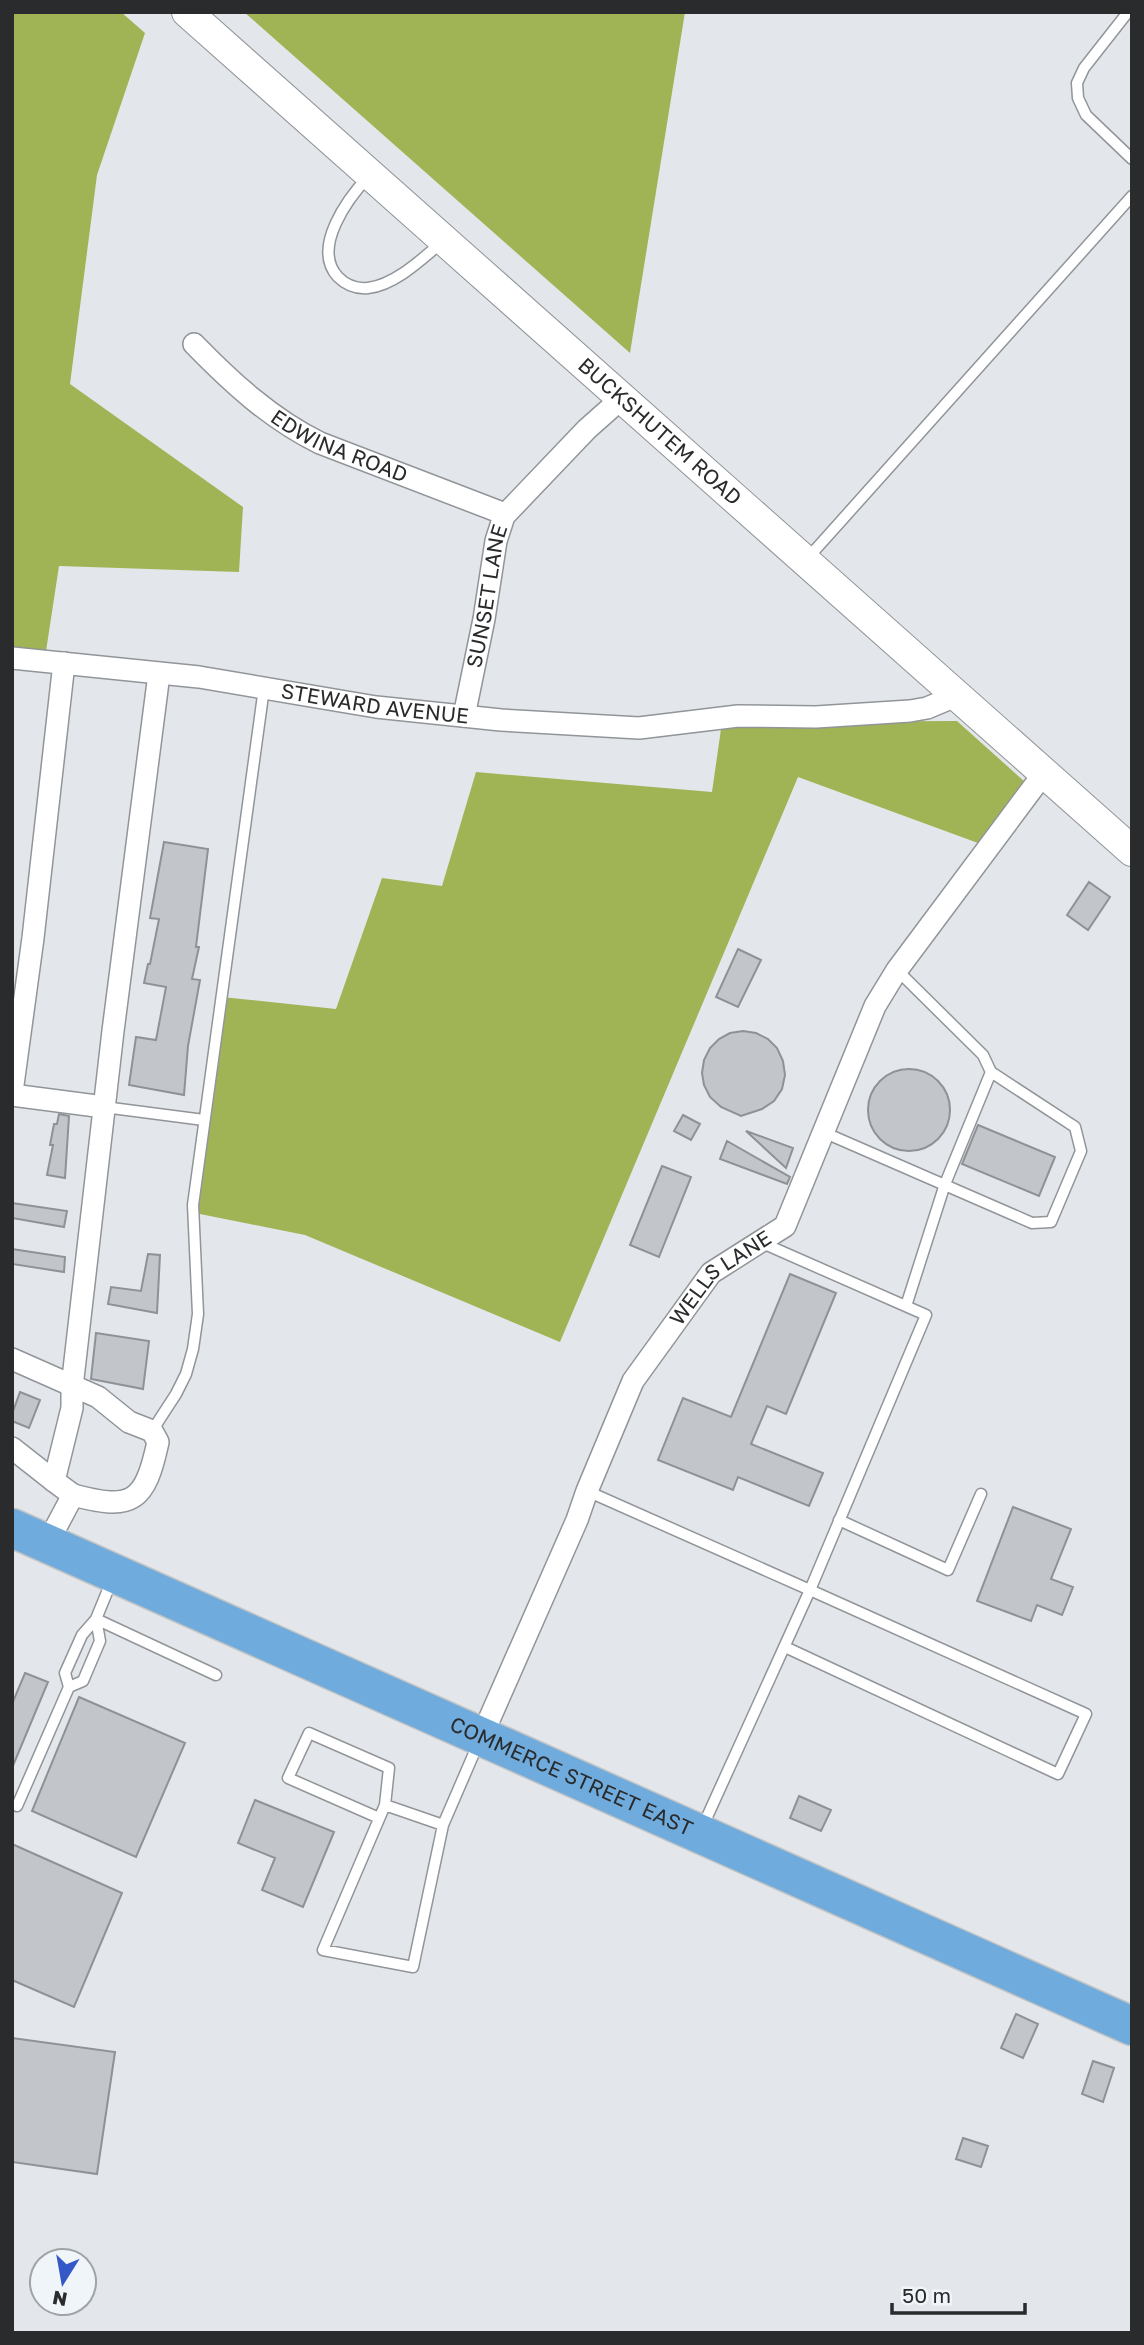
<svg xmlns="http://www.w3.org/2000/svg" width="1144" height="2345" viewBox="0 0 1144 2345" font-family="'Golos Text',sans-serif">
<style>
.forest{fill:#a1b455}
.building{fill:#c2c6ca;stroke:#8e9295;stroke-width:2}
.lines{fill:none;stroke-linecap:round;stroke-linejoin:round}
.lane-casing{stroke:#919599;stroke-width:13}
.street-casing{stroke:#919599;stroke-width:24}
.secondary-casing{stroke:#919599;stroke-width:32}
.highway-casing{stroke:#c3c4c4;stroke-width:41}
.lane{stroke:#fff;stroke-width:10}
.street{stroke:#fff;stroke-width:21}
.secondary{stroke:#fff;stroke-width:30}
.highway{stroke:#70abdd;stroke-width:38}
.labels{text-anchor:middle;stroke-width:5;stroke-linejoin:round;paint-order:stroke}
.street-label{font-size:21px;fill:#292b2c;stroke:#f0f5f9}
</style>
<rect width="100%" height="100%" fill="#e3e7eb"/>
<!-- forest -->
<path class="forest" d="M12,12H121L145,33L97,175L70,384L243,507L239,572L59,566L43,671L12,668Z
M244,12H685L630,353Z
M957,721L1025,782L978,843L798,777L560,1342L305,1235L195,1213L222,997L336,1009L382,878L442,886L476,772L712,792L722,722Z"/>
<!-- building -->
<path class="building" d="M164,842L208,849L196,947H199L192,979L200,980L188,1046L184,1095L129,1085L136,1037L156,1040L166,987L144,983L148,964H150L159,919L150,918Z
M1089,882L1110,897L1088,930L1067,915Z
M738,949L761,960L738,1007L716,997Z
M743,1031L756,1033L768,1039L777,1048L783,1061L785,1075L782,1089L774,1101L762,1109L741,1116L721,1107L710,1097L704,1085L702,1073L704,1060L710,1048L719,1039L730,1033Z
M868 1110a41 41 0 1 1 82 0a41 41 0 1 1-82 0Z
M59,1114L69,1116L65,1178L47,1175L53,1145H50L54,1124H57Z
M683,1115L700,1124L691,1140L674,1131Z
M978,1125L1055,1157L1039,1196L962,1164Z
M746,1131L793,1148L786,1168Z
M727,1141L790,1177L787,1184L720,1159Z
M662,1166L691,1177L659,1257L630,1245Z
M12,1203L67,1211L64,1227L12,1218Z
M12,1249L65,1257L64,1272L12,1264Z
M148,1254L160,1255L157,1313L108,1304L111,1287L141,1291Z
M790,1274L836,1293L786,1414L767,1406L751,1444L823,1473L809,1506L738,1477L733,1490L658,1460L683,1398L731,1417Z
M96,1333L149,1341L143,1389L91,1379Z
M20,1392L40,1400L29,1428L12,1421V1414Z
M1013,1507L1071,1529L1051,1579L1073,1587L1062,1615L1037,1605L1031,1621L977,1601Z
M25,1673L48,1682L12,1768V1704Z
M79,1697L185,1743L136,1857L32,1811Z
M799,1796L831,1810L821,1831L790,1818Z
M255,1800L334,1832L303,1907L262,1890L275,1858L238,1843Z
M12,1844L122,1893L74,2007L12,1980Z
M1016,2014L1038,2024L1023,2058L1001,2048Z
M12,2038L115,2052L97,2174L12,2162Z
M1093,2061L1114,2068L1103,2102L1082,2094Z
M963,2138L988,2146L981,2167L956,2159Z"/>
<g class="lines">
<!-- lane casing -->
<g class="lane-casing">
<path id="lane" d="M1128,12L1084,68L1077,83L1078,98L1086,115L1132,159
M369,176C348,198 311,248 338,277C346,285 357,289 368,288C395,285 422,259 442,242
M807,559L1132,196
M897,970L983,1055L991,1072L945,1184L906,1306
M104,1107L204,1120
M823,1132L1032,1223L1051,1222L1081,1151L1075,1127L991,1072
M760,1242L926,1315L810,1590L1086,1714L1058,1774L785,1647
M152,1431L176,1394L186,1374L193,1349L198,1314L193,1205L264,688
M587,1491L810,1590L702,1828
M839,1520L948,1570L981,1494
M112,1580L96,1619L216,1675
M96,1619L100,1641L83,1681L69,1687L65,1673L82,1635Z
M385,1805L443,1825
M17,1806L69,1687
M379,1818L288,1778L309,1733L389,1768L385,1805L323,1950L413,1967L443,1825L478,1744"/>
</g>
<!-- street casing -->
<g class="street-casing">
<g id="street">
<path id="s1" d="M194,344C232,383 271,419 320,443L505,514"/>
<path id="s2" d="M12,658L199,677L376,707L501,720L639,728L738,716L816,717L910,711L927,708L958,695"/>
<path id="s3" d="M464,716L484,619L496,541L504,516L587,429L622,398"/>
<path d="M12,1092L33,938L64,663"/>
<path d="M12,1095L104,1107"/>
<path d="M12,1359L98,1397L129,1422L152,1431L158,1442C145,1502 133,1511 73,1495L47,1544"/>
<path d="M12,1448L54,1481"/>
<path d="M73,1495L54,1481L72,1408V1387L113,1031L159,674"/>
<path id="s4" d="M481,1738L577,1520L587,1491L633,1381L711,1273L785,1226L875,1006L897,970L1044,773"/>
</g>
</g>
<!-- secondary casing -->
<g class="secondary-casing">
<g id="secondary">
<path id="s5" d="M187,12L1132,851"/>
</g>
</g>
<!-- highway casing -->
<g class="highway-casing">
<g id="highway">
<path id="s6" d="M12,1528L1132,2026"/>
</g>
</g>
<!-- lane -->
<use href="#lane" class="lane"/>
<!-- street -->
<use href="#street" class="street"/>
<!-- secondary -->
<use href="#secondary" class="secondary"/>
<!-- highway -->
<use href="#highway" class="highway"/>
</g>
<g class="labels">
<!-- street labels -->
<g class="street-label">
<text dy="7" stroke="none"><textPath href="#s5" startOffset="632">BUCKSHUTEM ROAD</textPath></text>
<text dy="7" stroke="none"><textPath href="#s1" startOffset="180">EDWINA ROAD</textPath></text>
<text dy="7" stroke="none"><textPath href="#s3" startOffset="122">SUNSET LANE</textPath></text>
<text dy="7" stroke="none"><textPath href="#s2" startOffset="366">STEWARD AVENUE</textPath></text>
<text dy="7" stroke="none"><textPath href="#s4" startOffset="525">WELLS LANE</textPath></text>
<text dy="7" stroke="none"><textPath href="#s6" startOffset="612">COMMERCE STREET EAST</textPath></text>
</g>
</g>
<!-- border -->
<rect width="1144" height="2345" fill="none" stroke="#292b2c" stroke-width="28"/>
<!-- north arrow -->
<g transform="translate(63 2282) rotate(191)"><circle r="33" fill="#f0f5f9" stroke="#a0a4a7" stroke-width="2"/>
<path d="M0-5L12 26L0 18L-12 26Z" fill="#3558c8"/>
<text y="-10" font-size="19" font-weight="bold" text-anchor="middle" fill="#292b2c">N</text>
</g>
<!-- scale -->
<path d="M892 2303v10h133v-10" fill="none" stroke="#292b2c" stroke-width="3.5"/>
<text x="902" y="2303" font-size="21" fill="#292b2c" stroke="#f0f5f9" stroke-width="5" paint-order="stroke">50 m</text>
</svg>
